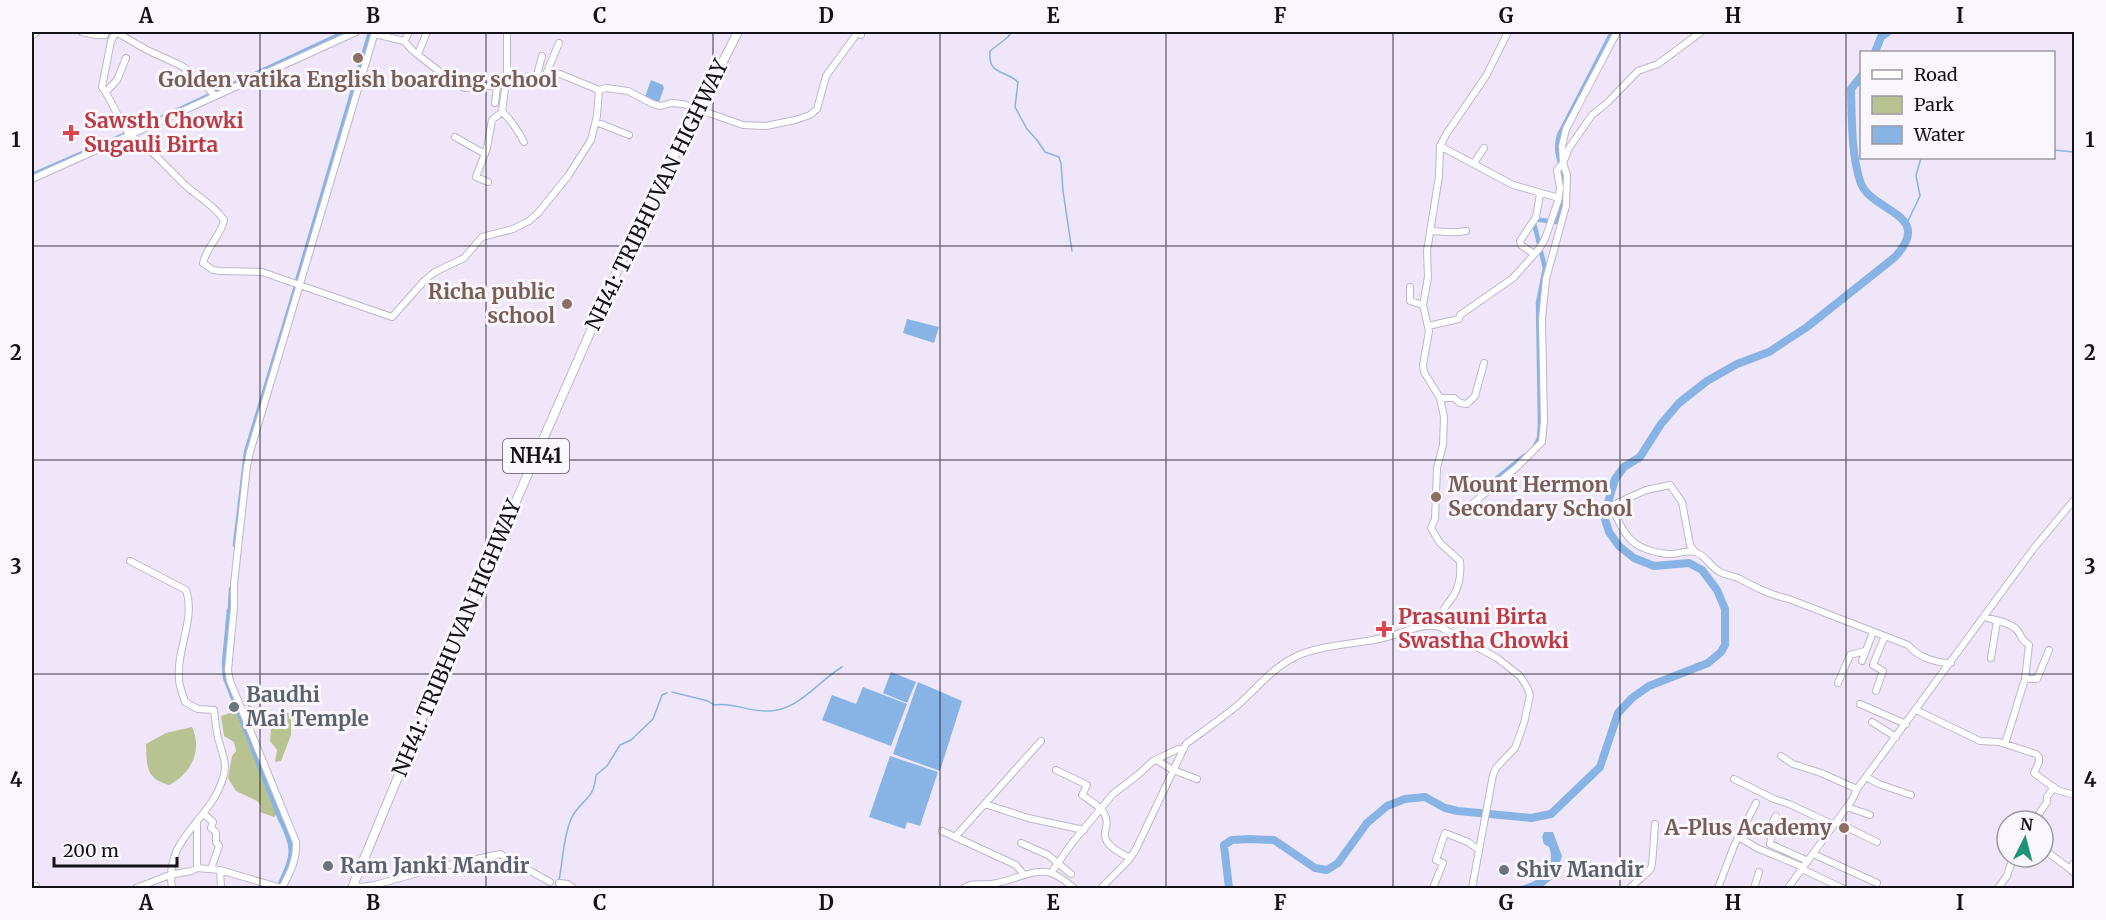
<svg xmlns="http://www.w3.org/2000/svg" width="2106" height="920" viewBox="0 0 2106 920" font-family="Merriweather,serif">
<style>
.green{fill:#b8c391}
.water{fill:#88b4e5}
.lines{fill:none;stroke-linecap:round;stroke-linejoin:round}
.stream{stroke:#88b4e5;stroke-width:1.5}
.canal{stroke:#88b4e5;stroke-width:4.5}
.river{stroke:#88b4e5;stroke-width:8}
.minor-casing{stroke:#beb6c9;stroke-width:8}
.highway-casing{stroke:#beb6c9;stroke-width:10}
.minor{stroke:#fff;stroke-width:6}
.highway{stroke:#fff;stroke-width:8}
.grid{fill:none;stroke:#141118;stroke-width:1.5;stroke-opacity:0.55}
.education-dot{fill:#8d6e63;stroke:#f9f6fe;stroke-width:2}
.health-dot{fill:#e0444e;stroke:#f9f6fe;stroke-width:2}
.worship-dot{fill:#6b7280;stroke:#f9f6fe;stroke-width:2}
.labels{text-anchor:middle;stroke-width:6;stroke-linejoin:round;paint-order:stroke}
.shield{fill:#f9f6fe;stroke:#59565d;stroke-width:1.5}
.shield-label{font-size:20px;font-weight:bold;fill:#141118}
.education-label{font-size:21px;font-weight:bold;fill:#785e54;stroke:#f9f6fe;text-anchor:end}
.health-label{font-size:21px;font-weight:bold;fill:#be3a42;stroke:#f9f6fe;text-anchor:start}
.street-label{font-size:21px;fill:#141118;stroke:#f9f6fe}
.worship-label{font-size:21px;font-weight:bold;fill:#5b616d;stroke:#f9f6fe;text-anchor:start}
.neatline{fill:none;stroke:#141118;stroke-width:2}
.grid-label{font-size:20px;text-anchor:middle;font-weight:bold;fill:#141118}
</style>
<rect width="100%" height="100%" fill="#efe6fa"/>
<!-- green -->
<path class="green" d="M248,705L267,713H291V735L281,761L275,762L277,750L270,741L271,729L247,718Z
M239,710L279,811L274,817L260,812L261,806L257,801L236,791L228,778L232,756L236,751L234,742L224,736L221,716Z
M192,727C203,750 191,774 169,785C145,778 147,766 146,744L166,733Z"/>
<!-- water -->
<path class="water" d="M651,80L663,85L664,88L659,102L645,97Z
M907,319L939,327L934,343L903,333Z
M891,672L916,682L907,703L883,693Z
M918,682L962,701L940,771L893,754Z
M863,687L907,704L891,746L822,720L832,695L856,704Z
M890,756L938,772L920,826L907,822L905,829L869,817Z
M1544,832H1553L1562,856L1555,877L1541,888H1487C1496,884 1501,887 1510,888C1513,888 1516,887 1520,886C1539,882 1557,868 1549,847L1544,844L1542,837Z"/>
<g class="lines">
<!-- stream -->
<path class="stream" d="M1011,32L1008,37L990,51C988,76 1004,69 1018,82L1015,107L1027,129L1037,140L1045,152L1059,157L1061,163L1063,191L1072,251
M2054,150L2074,152
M1906,225L1920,196L1916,175L1921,158
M672,692L708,701L714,705C732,702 747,711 765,711C797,713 818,681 842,667
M559,880C563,860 563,838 571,819C580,799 594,802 596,775L607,766L620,745L631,740L653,719L662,695L667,693"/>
<!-- canal -->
<path class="canal" d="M32,175L135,130L345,32
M297,281L370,32
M1535,446L1539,438L1540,425L1538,303L1545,268L1533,219L1556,222C1559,210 1564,196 1564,183C1564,164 1553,157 1559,135L1612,32
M1480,492L1524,456
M235,545L246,452L296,286
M230,607L231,589
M229,610L224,663L225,678L280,819C296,850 293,855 279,886"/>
<!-- river -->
<path class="river" d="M1875,52L1881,37L1888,32
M1229,888L1224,845L1232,840L1249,839L1274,840L1315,868L1327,870L1338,863L1367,823L1387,806L1405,799L1425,797L1445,808L1458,811L1531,818L1551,814L1600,767L1618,713L1632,698L1649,686L1708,663L1721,652L1725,645V609L1717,590L1702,570L1689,563L1654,566L1634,558L1619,546L1609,532L1604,516L1615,479L1624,467L1640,457L1661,424L1679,403L1707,381L1737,364L1769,352L1807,327L1895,257C1936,213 1869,212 1860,181C1851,152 1852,119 1851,89L1862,75"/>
<!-- minor casing -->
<g class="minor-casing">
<path id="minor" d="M82,32L96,35H105
M116,32L147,50L182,66L186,69L185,76L207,87L214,95
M507,32V73L502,112C509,117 520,134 524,142
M375,34L404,41L413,51L444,75L457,85L465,88L506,84
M861,35V32
M32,36L37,32
M406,38L409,32
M418,54L427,32
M507,73L523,77L560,74L599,90L606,88L628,91L653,104L661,106L671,103L683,104L743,125L766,126L795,120L810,115L817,109L826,76L855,36
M546,74L559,43
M537,75L542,56
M106,92L117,80L126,58
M495,103L497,86
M596,122L629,135
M130,135C152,149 167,168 185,185C198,197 214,205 224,220C222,234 207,246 203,263L213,270L220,271L262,272L392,317L425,280L435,272L464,258L482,237L513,229L529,221L538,213L568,176L591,140L597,116L599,90
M130,135L356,32
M455,137L485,154
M1440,146L1513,185L1559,198
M1474,163L1484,148
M32,179L130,135C118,120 113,102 102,87L111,41L116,32
M488,182L476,177L487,148L492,120L502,112
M1430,231C1445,231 1451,234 1466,231
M1534,254L1521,245L1520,241L1536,217L1540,194
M1410,287V301L1423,305
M1428,326L1459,319L1460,315L1513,278L1539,249L1545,239L1558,201L1560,188L1557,170L1563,163L1569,148L1592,115L1607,103L1638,71L1658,64L1701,32
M1440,398H1454L1460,403L1467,404L1475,396L1484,363
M1461,513L1517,467L1542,442L1544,421L1542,319L1546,279L1566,206L1567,175L1563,163L1562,146L1566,129L1617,32
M1695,552L1690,545L1682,502L1670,485L1646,490L1611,506C1626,536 1629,549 1667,554C1676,555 1685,550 1695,552C1706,555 1710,567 1720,572C1726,575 1732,576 1738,578C1755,587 1770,595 1789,599L1908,645C1918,657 1935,663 1951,663
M130,561L186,590C196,618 176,650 179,679C179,686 183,695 185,702L198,709L214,710C215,719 216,729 218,738C222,753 228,763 223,778C210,822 164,837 172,888
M1984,617C1994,620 2010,622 2017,630C2023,637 2019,638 2029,645L2025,679
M1440,627C1436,614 1449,604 1455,593C1460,583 1461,572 1460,561L1440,543L1431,528L1435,519L1437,468L1443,445L1444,417L1440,398L1424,372L1423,365L1429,331L1423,305L1428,277L1427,251L1439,176L1440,146L1447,133L1486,76L1508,32
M1991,658L1997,621
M1862,661L1873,632
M1838,683L1850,655L1865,651
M1876,691L1883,671L1873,665L1874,662L1885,636
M1860,704L1906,724
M1916,710L1980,741L1999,742L2036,754L2039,757V762L2034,773L2057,790L2074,795
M1872,722L1896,737
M2005,744L2025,679H2037L2049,650
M1781,756L1793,764L1821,773L1857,789
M1156,760L1173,770L1197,779
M1056,770L1087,785L1082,795C1089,800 1100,806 1104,813C1108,820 1107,825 1105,832C1103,845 1120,853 1130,858
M1866,777L1879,784L1911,795
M1734,779L1774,799L1789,804L1834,825
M985,804L1028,818L1084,830
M1847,807L1870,815
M204,814L213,822L211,828L216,832V842L219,846L211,869
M1776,816L1770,827L1772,835L1770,844L1808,861
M2034,821L2047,802V797L2054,787
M1836,822L1877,842
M942,831L1016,865L1024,875
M955,837L1041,741
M1739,837L1757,848L1803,867
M1021,843L1048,855L1071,874
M2043,849L2070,869
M1813,854L1877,883
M2074,863L2070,869L2074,873
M197,868V822
M1802,869L1842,888
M220,870L221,888
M1051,873L1072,843L1113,794L1139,774L1153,761L1178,749L1183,750L1186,744C1203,731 1221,719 1238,705C1257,688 1273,667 1297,656C1320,645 1358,644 1383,638C1403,634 1420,622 1440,627L1497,658L1520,676L1527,687L1530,695L1524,723L1515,748L1496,768L1493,775L1472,888
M559,883L568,884L573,888
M353,885L360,887L375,885L435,868L500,854L550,882
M32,888L36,886V888
M136,888L170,875L191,871L197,868L220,870L281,888
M282,888C290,873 297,860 296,842L230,681L228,670L234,608V584L247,466L250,452L375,32
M964,888C972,882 981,885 991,884C1008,883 1035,867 1051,873C1059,876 1068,883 1074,888
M1101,888L1128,861L1136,849L1183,750
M1433,888L1443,863L1436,860L1445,833L1468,842L1479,850
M1630,888C1636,882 1647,874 1651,868C1653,865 1654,832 1655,824
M1718,888L1734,846L1756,803
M1754,888L1759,872
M1788,888L1852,800L1857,789L2034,548L2074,500
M1998,888L2007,876L2013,857"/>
</g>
<!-- highway casing -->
<g class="highway-casing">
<path id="highway" d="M352,888L451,649L629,244L738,32"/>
</g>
<!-- minor -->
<use href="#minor" class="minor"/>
<!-- highway -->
<use href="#highway" class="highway"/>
</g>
<!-- grid -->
<path class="grid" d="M260,32V888M486,32V888M713,32V888M940,32V888M1166,32V888M1393,32V888M1620,32V888M1846,32V888M32,246H2074M32,460H2074M32,674H2074"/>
<!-- markers -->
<g class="education-dot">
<circle cx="358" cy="58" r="6"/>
<circle cx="567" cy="304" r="6"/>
<circle cx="1436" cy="497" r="6"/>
<circle cx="1844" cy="828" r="6"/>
</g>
<g class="health-dot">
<path d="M68 124h6v6h6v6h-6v6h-6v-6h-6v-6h6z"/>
<path d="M1381 620h6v6h6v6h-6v6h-6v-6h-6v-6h6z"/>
</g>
<g class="worship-dot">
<circle cx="234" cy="707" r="6"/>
<circle cx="328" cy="866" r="6"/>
<circle cx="1504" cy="870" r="6"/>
</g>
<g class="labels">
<!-- shield labels -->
<rect class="shield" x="503" y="439" width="66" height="34" rx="4.5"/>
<g class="shield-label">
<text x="536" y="463">NH41</text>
</g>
<!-- education labels -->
<g class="education-label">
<text x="358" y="87" text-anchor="middle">Golden vatika English boarding school</text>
<text x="555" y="299">Richa public<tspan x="555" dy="24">school</tspan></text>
<text x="1448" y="492" text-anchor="start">Mount Hermon<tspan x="1448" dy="24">Secondary School</tspan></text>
<text x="1832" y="835">A-Plus Academy</text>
</g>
<!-- health labels -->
<g class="health-label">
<text x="84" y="128">Sawsth Chowki<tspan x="84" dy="24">Sugauli Birta</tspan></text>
<text x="1398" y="624">Prasauni Birta<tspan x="1398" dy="24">Swastha Chowki</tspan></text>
</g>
<!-- street labels -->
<g class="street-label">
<text transform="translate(657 195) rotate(-64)" y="7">NH41: TRIBHUVAN HIGHWAY</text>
<text transform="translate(457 638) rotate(-67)" y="7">NH41: TRIBHUVAN HIGHWAY</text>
</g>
<!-- worship labels -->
<g class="worship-label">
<text x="246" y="702">Baudhi<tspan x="246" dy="24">Mai Temple</tspan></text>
<text x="340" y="873">Ram Janki Mandir</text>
<text x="1516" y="877">Shiv Mandir</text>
</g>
</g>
<!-- border -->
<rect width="2106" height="920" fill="none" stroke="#f9f6fe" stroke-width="66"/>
<!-- legend -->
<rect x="1860" y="51" width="195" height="108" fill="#f9f6fe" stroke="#9d9aa2" stroke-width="1.5"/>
<rect x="1872" y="70" width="30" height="9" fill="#ffffff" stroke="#9d9aa2" stroke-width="1.5"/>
<text x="1914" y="81" font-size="18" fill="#141118">Road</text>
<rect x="1872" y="96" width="30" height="18" fill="#b8c391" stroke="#9d9aa2" stroke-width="1.5"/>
<text x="1914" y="111" font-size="18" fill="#141118">Park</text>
<rect x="1872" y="126" width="30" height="18" fill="#88b4e5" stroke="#9d9aa2" stroke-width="1.5"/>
<text x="1914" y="141" font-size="18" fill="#141118">Water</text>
<!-- north arrow -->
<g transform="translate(2025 839) rotate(6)"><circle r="28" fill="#f9f6fe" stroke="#9d9aa2" stroke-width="1.5"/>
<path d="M0-4.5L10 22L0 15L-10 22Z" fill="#1d9377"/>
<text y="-9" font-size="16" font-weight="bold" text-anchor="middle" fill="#141118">N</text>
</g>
<!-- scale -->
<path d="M54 857v9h123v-9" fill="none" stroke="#141118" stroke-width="3"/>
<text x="63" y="857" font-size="18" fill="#141118" stroke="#f9f6fe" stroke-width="4.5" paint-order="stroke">200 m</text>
<rect x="33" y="33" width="2040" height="854" class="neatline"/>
<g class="grid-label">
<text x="146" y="23">A</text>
<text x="373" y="23">B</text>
<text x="600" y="23">C</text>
<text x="826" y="23">D</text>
<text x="1053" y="23">E</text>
<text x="1280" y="23">F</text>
<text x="1506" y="23">G</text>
<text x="1733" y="23">H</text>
<text x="1960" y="23">I</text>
<text x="16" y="147">1</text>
<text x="2090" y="147">1</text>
<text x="16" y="360">2</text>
<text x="2090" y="360">2</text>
<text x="16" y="574">3</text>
<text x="2090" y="574">3</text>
<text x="16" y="787">4</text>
<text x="2090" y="787">4</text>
<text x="146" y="910">A</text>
<text x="373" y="910">B</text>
<text x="600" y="910">C</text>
<text x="826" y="910">D</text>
<text x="1053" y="910">E</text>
<text x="1280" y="910">F</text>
<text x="1506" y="910">G</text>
<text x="1733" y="910">H</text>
<text x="1960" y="910">I</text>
</g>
</svg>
